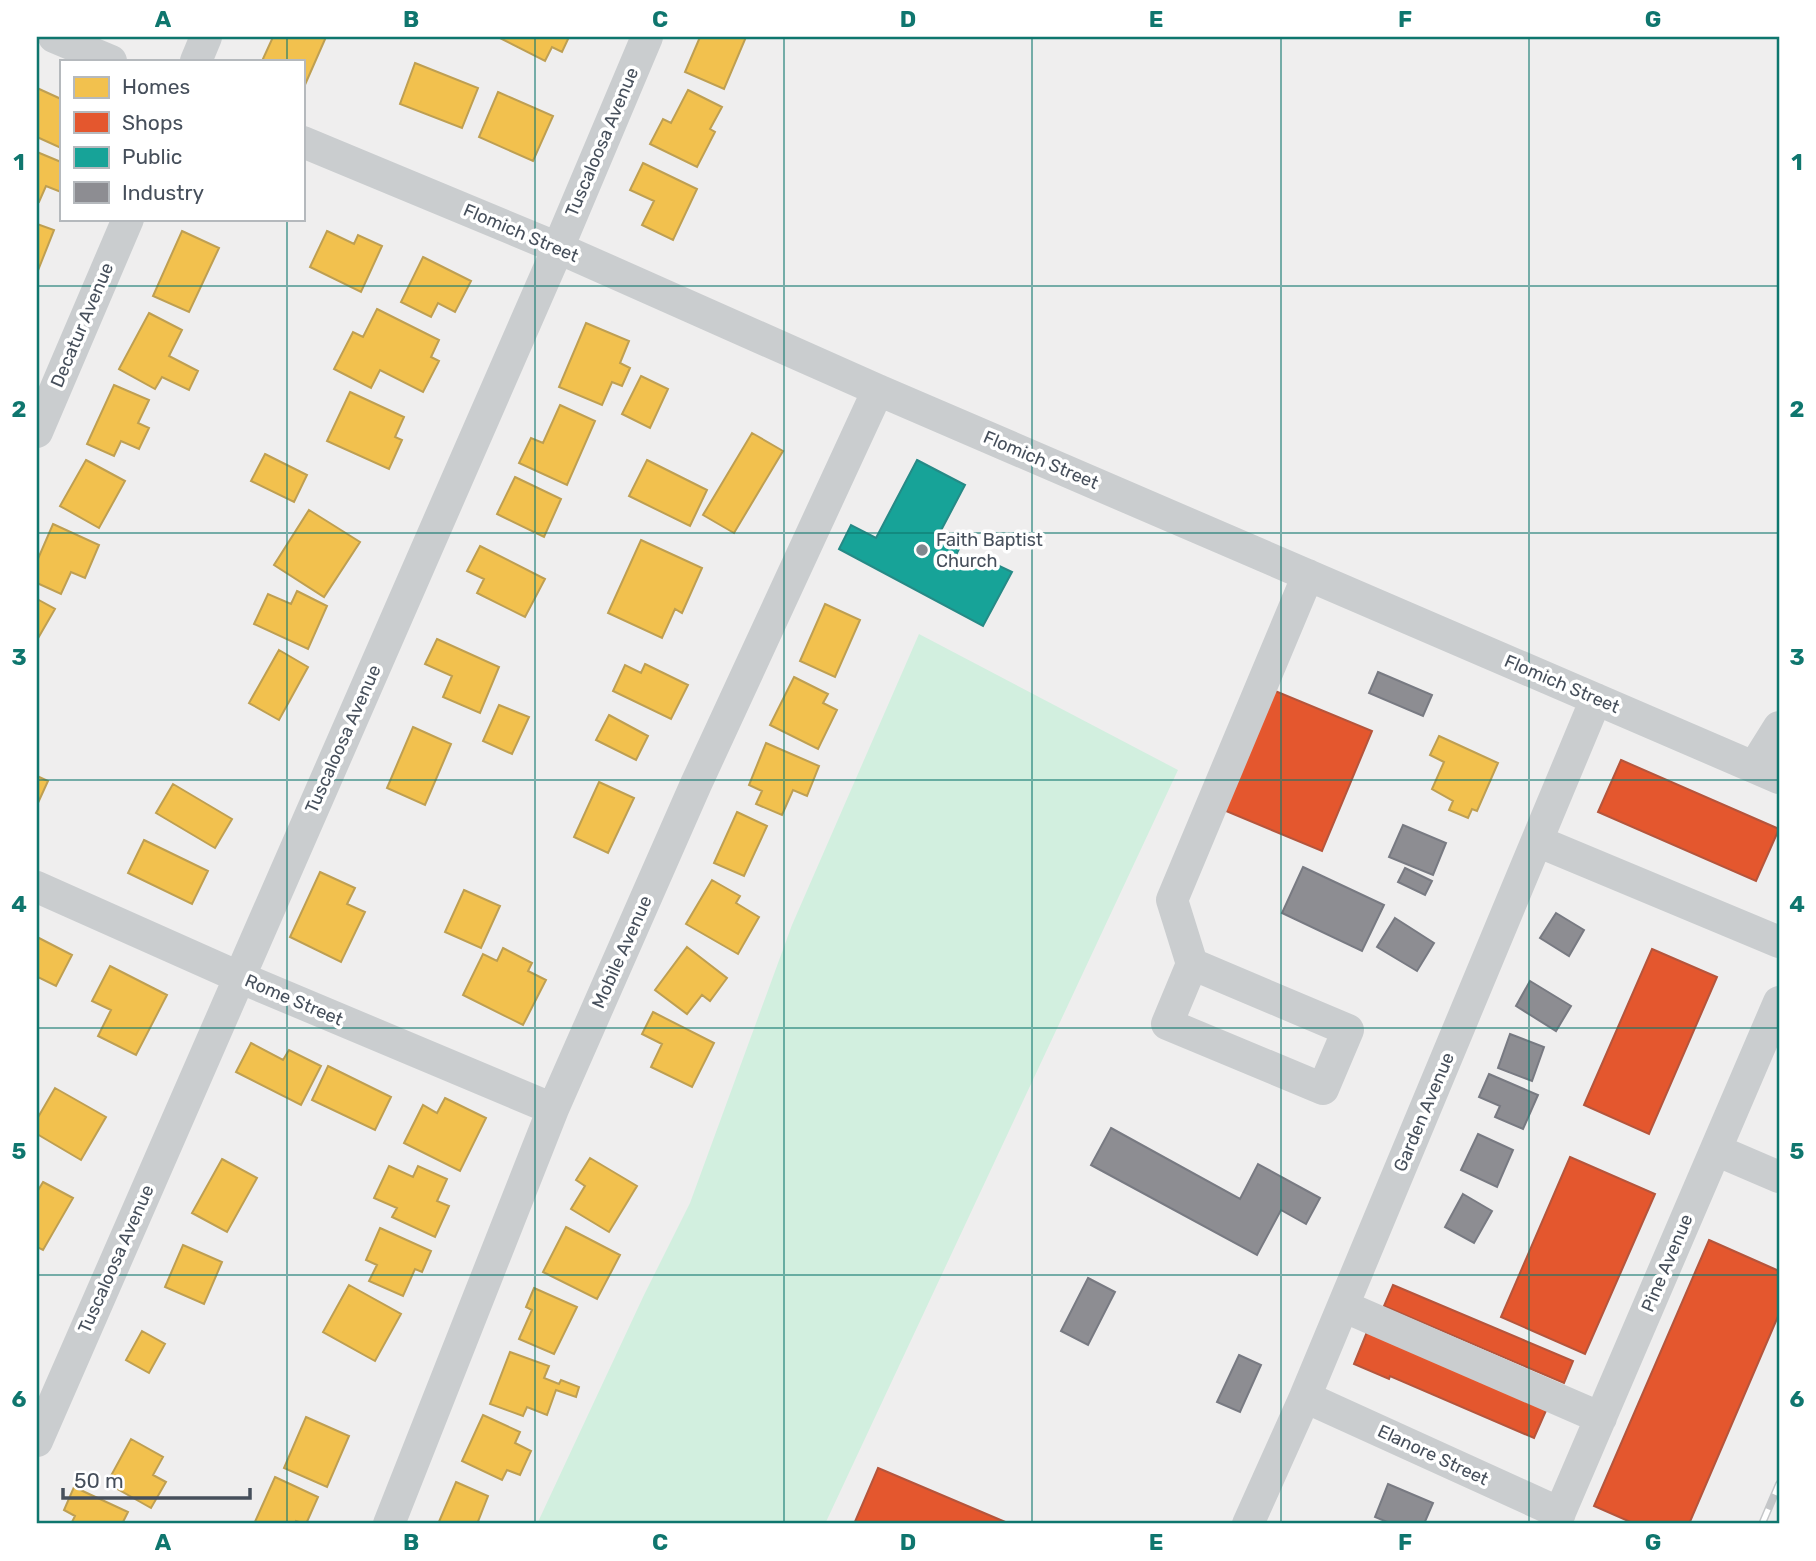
<svg xmlns="http://www.w3.org/2000/svg" width="1816" height="1561" viewBox="0 0 1816 1561" font-family="Rubik,sans-serif">
<style>
.green{fill:#d2efdf}
.homes{fill:#f2c14e;stroke:#be9f52;stroke-width:2}
.shops{fill:#e4572e;stroke:#b5553c;stroke-width:2}
.public{fill:#17a398;stroke:#258a86;stroke-width:2}
.industry{fill:#8d8d92;stroke:#787a82;stroke-width:2}
.lines{fill:none;stroke-linecap:round;stroke-linejoin:round}
.minor{stroke:#cacdcf;stroke-width:32}
.rail-casing{stroke:#c4c6c8;stroke-width:8}
.rail{stroke:#fff;stroke-width:5;stroke-dasharray:16;stroke-linecap:butt}
.grid{fill:none;stroke:#0f766e;stroke-width:2;stroke-opacity:0.55}
.poi-dot{fill:#81878e;stroke:#fff;stroke-width:2.5}
.labels{text-anchor:middle;stroke-width:7;stroke-linejoin:round;paint-order:stroke}
.street-label{font-size:18px;fill:#464f5b;stroke:#fff}
.poi-label{font-size:18px;fill:#464f5b;stroke:#fff;text-anchor:start}
.neatline{fill:none;stroke:#0f766e;stroke-width:2.5}
.grid-label{font-size:23px;text-anchor:middle;font-weight:bold;fill:#0f766e}
</style>
<rect width="100%" height="100%" fill="#efeeee"/>
<!-- green -->
<path class="green" d="M919,634L1178,770L825,1524H537L644,1295L690,1203L792,925Z"/>
<!-- homes -->
<path class="homes" d="M273,37H326L304,87L303,61H262Z
M498,37H569L562,52L552,47L545,61Z
M700,37H746L724,89L685,72Z
M415,63L478,88L462,128L400,104Z
M37,88L61,99V148L37,137Z
M688,90L722,107L710,129L715,132L697,167L650,144L663,119L671,123Z
M498,92L553,116L533,161L479,137Z
M37,152L61,162V192L46,186L39,202L37,201Z
M643,163L697,189L673,240L642,225L654,201L630,190Z
M37,224L54,230L37,273Z
M182,231L219,248L189,312L153,296Z
M327,231L354,244L358,235L382,246L361,292L310,267Z
M423,257L471,281L455,312L438,303L431,317L401,302Z
M377,309L439,340L431,357L439,361L423,392L380,370L371,388L334,369L353,332L363,337Z
M149,313L182,330L169,356L198,371L189,390L162,377L155,389L119,369Z
M586,323L629,341L620,363L630,368L622,386L612,382L602,405L559,387Z
M641,376L668,389L650,428L622,414Z
M114,385L149,400L138,423L149,428L139,449L121,441L114,456L87,444Z
M350,392L404,417L395,437L402,440L389,469L327,441Z
M560,405L595,421L567,485L519,463L531,438L543,443Z
M752,433L783,451L734,533L703,515Z
M265,454L307,475L294,502L251,481Z
M86,460L125,481L99,528L60,506Z
M647,460L707,490L690,526L629,496Z
M515,477L561,499L544,537L497,514Z
M309,510L360,542L324,597L274,565Z
M53,524L99,545L85,578L71,572L61,594L37,583V561Z
M641,540L702,568L682,613L675,609L662,638L608,613Z
M480,546L545,579L525,617L477,593L484,579L467,571Z
M297,591L327,606L308,649L254,624L268,594L291,604Z
M37,599L55,609L37,640Z
M825,604L860,620L835,677L800,661Z
M437,639L499,667L480,713L443,697L452,676L425,664Z
M279,650L308,667L279,720L249,703Z
M645,664L688,685L671,719L613,691L625,665L641,673Z
M794,677L828,694L823,703L837,710L818,749L770,725Z
M499,705L529,717L512,754L483,741Z
M609,715L648,736L636,760L596,740Z
M413,727L451,744L425,805L387,788Z
M1439,736L1498,763L1477,811L1472,809L1468,818L1449,810L1453,801L1432,789L1444,762L1430,755Z
M766,743L819,766L807,796L793,790L782,815L756,804L762,791L749,785Z
M37,776L48,781L37,805Z
M599,782L634,798L608,853L574,837Z
M173,784L232,819L215,848L156,813Z
M737,812L767,826L744,876L714,863Z
M144,840L208,871L192,904L128,873Z
M320,872L355,888L347,904L365,912L341,962L290,937Z
M712,880L740,896L736,903L759,917L738,954L686,924Z
M464,890L500,906L481,948L445,932Z
M37,937L72,955L56,986L38,977L37,979Z
M687,947L727,978L710,1001L702,995L687,1014L655,990Z
M503,948L532,963L528,971L546,980L523,1025L463,995L483,954L497,961Z
M110,966L167,995L136,1055L98,1036L111,1010L92,1001Z
M653,1012L714,1043L692,1087L651,1067L662,1044L642,1034Z
M251,1043L283,1060L289,1050L321,1066L301,1105L236,1072Z
M328,1066L391,1097L375,1130L312,1100Z
M55,1088L106,1117L81,1160L37,1134V1119Z
M445,1098L486,1118L460,1171L404,1143L423,1105L437,1113Z
M590,1158L637,1186L609,1232L571,1209L585,1186L576,1180Z
M222,1159L257,1178L227,1232L192,1213Z
M389,1166L413,1177L418,1166L447,1179L437,1201L449,1206L435,1237L392,1217L397,1208L374,1198Z
M43,1182L73,1198L43,1250L37,1247V1192Z
M566,1227L620,1255L597,1299L543,1272Z
M380,1228L431,1251L422,1272L415,1269L403,1296L369,1281L377,1265L366,1260Z
M183,1245L222,1262L204,1304L165,1287Z
M349,1285L401,1314L375,1361L323,1332Z
M534,1288L577,1307L554,1354L519,1339L532,1310L526,1307Z
M142,1331L165,1344L149,1373L126,1360Z
M510,1352L549,1366L544,1378L559,1384L561,1380L579,1387L576,1397L556,1390L547,1415L527,1407L523,1416L490,1404Z
M483,1415L520,1432L515,1443L531,1451L520,1475L507,1470L502,1480L462,1461Z
M306,1417L349,1436L327,1487L284,1468Z
M131,1439L163,1457L153,1475L166,1482L151,1508L107,1483Z
M275,1477L318,1497L306,1524L296,1521L295,1524H254Z
M456,1482L488,1496L477,1524H438Z
M74,1487L128,1512L122,1524H71L75,1516L64,1510Z"/>
<!-- shops -->
<path class="shops" d="M1263,686L1372,731L1322,851L1214,806Z
M1621,760L1779,829L1756,881L1598,812Z
M1652,949L1717,977L1649,1134L1584,1105Z
M1570,1157L1655,1194L1585,1354L1501,1317Z
M1709,1240L1779,1271V1314L1689,1524H1635L1594,1506Z
M1393,1285L1573,1361L1564,1383L1384,1306Z
M1369,1327L1548,1406L1534,1438L1390,1376L1389,1379L1354,1364Z
M878,1468L1010,1524H854Z"/>
<!-- public -->
<path class="public" d="M917,460L965,485L937,538L959,549L956,555L984,570L989,561L1012,572L983,626L839,549L851,525L876,538Z"/>
<!-- industry -->
<path class="industry" d="M1378,672L1432,695L1423,716L1369,693Z
M1403,825L1446,843L1433,875L1389,857Z
M1303,867L1384,905L1362,951L1282,913Z
M1405,868L1432,881L1425,895L1398,882Z
M1556,913L1584,930L1569,956L1540,938Z
M1395,918L1434,943L1417,971L1377,947Z
M1530,981L1571,1006L1556,1031L1516,1006Z
M1510,1034L1544,1047L1532,1081L1498,1068Z
M1489,1074L1538,1095L1523,1129L1495,1117L1500,1106L1479,1097Z
M1111,1128L1240,1199L1258,1164L1320,1198L1306,1224L1281,1210L1257,1255L1091,1165Z
M1478,1134L1513,1150L1497,1187L1461,1170Z
M1463,1194L1492,1211L1474,1243L1445,1227Z
M1088,1278L1115,1292L1088,1345L1061,1331Z
M1239,1355L1261,1365L1240,1412L1217,1402Z
M1388,1484L1433,1503L1424,1524H1392L1375,1517Z"/>
<g class="lines">
<!-- minor -->
<path class="minor" d="M54,37L111,61
M196,61L206,37
M303,142L558,248L878,390L1779,778
M37,432L128,219
M1754,767L1779,727
M1537,841L1779,942
M37,887L239,977L553,1109
M1192,964L1167,1024L1323,1089L1348,1030L1192,964L1172,900L1308,575
M1716,1150L1779,1177
M1343,1306L1601,1418
M1305,1397L1560,1513
M37,1441L558,248L647,37
M389,1524L553,1109L696,784L878,390
M1248,1524L1305,1397L1596,699
M1555,1524L1779,1002"/>
<!-- rail casing -->
<g class="rail-casing">
<path id="rail" d="M1762,1524L1779,1484"/>
</g>
<!-- rail -->
<use href="#rail" class="rail"/>
</g>
<!-- grid -->
<path class="grid" d="M287,37V61M535,37V1524M784,37V1524M1032,37V1524M1281,37V1524M1529,37V1524M287,219V1524M37,286H1779M37,533H1779M37,780H1779M37,1028H1779M37,1275H1779"/>
<!-- markers -->
<circle class="poi-dot" cx="922" cy="550" r="7"/>
<g class="labels">
<!-- street labels -->
<g class="street-label">
<text transform="translate(602 142) rotate(-67)" y="6">Tuscaloosa Avenue</text>
<text transform="translate(521 233) rotate(23)" y="6">Flomich Street</text>
<text transform="translate(82 325) rotate(-67)" y="6">Decatur Avenue</text>
<text transform="translate(1041 460) rotate(23)" y="6">Flomich Street</text>
<text transform="translate(1562 684) rotate(23)" y="6">Flomich Street</text>
<text transform="translate(343 739) rotate(-66)" y="6">Tuscaloosa Avenue</text>
<text transform="translate(622 952) rotate(-66)" y="6">Mobile Avenue</text>
<text transform="translate(294 1000) rotate(23)" y="6">Rome Street</text>
<text transform="translate(1424 1112) rotate(-67)" y="6">Garden Avenue</text>
<text transform="translate(116 1259) rotate(-66)" y="6">Tuscaloosa Avenue</text>
<text transform="translate(1667 1263) rotate(-67)" y="6">Pine Avenue</text>
<text transform="translate(1433 1455) rotate(25)" y="6">Elanore Street</text>
</g>
<!-- poi labels -->
<g class="poi-label">
<text x="936" y="546">Faith Baptist<tspan x="936" dy="21">Church</tspan></text>
</g>
</g>
<!-- border -->
<rect width="1816" height="1561" fill="none" stroke="#ffffff" stroke-width="77"/>
<!-- legend -->
<rect x="60" y="60" width="245" height="161" fill="#ffffff" stroke="#b5b9bd" stroke-width="2"/>
<rect x="74" y="77" width="35" height="21" fill="#f2c14e" stroke="#b5b9bd" stroke-width="2"/>
<text x="122" y="94" font-size="21" fill="#464f5b">Homes</text>
<rect x="74" y="112" width="35" height="21" fill="#e4572e" stroke="#b5b9bd" stroke-width="2"/>
<text x="122" y="130" font-size="21" fill="#464f5b">Shops</text>
<rect x="74" y="147" width="35" height="21" fill="#17a398" stroke="#b5b9bd" stroke-width="2"/>
<text x="122" y="164" font-size="21" fill="#464f5b">Public</text>
<rect x="74" y="182" width="35" height="21" fill="#8d8d92" stroke="#b5b9bd" stroke-width="2"/>
<text x="122" y="200" font-size="21" fill="#464f5b">Industry</text>
<!-- scale -->
<path d="M63 1488v10h187v-10" fill="none" stroke="#464f5b" stroke-width="3.5"/>
<text x="74" y="1488" font-size="21" fill="#464f5b" stroke="#ffffff" stroke-width="5" paint-order="stroke">50 m</text>
<rect x="38" y="38" width="1740" height="1484" class="neatline"/>
<g class="grid-label">
<text x="163" y="27">A</text>
<text x="411" y="27">B</text>
<text x="660" y="27">C</text>
<text x="908" y="27">D</text>
<text x="1156" y="27">E</text>
<text x="1405" y="27">F</text>
<text x="1653" y="27">G</text>
<text x="19" y="170">1</text>
<text x="1797" y="170">1</text>
<text x="19" y="417">2</text>
<text x="1797" y="417">2</text>
<text x="19" y="665">3</text>
<text x="1797" y="665">3</text>
<text x="19" y="912">4</text>
<text x="1797" y="912">4</text>
<text x="19" y="1159">5</text>
<text x="1797" y="1159">5</text>
<text x="19" y="1407">6</text>
<text x="1797" y="1407">6</text>
<text x="163" y="1550">A</text>
<text x="411" y="1550">B</text>
<text x="660" y="1550">C</text>
<text x="908" y="1550">D</text>
<text x="1156" y="1550">E</text>
<text x="1405" y="1550">F</text>
<text x="1653" y="1550">G</text>
</g>
</svg>
